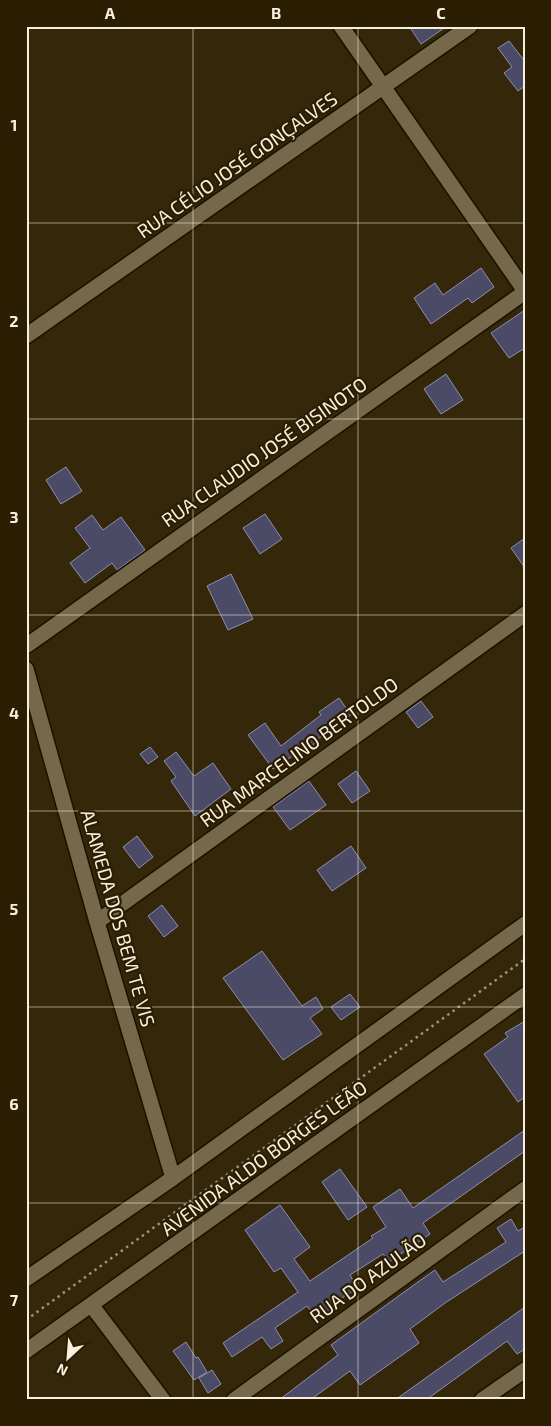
<svg xmlns="http://www.w3.org/2000/svg" width="551" height="1426" viewBox="0 0 551 1426" font-family="'Exo 2',sans-serif">
<style>
.building{fill:#4b4b68;stroke:#8e8faf}
.lines{fill:none;stroke-linecap:round;stroke-linejoin:round}
.minor-casing{stroke:#1a1100;stroke-width:18}
.path{stroke:#9d937c;stroke-width:2.5;stroke-dasharray:2.5 4;stroke-linecap:butt}
.minor{stroke:#76684a;stroke-width:15}
.grid{fill:none;stroke:#f8f0df;stroke-width:1;stroke-opacity:0.55}
.labels{text-anchor:middle;stroke-width:4.5;stroke-linejoin:round;paint-order:stroke}
.street-label{font-size:19px;fill:#f8f0df;stroke:#2b1e02}
.neatline{fill:none;stroke:#f8f0df;stroke-width:2}
.grid-label{font-size:16px;text-anchor:middle;font-weight:bold;fill:#f8f0df}
</style>
<rect width="100%" height="100%" fill="#35280a"/>
<!-- building -->
<path class="building" d="M409,26H447L421,44Z
M509,41L523,59L525,58V86L518,91L504,73L512,67L498,48Z
M481,268L494,287L472,303L468,298L431,324L414,298L435,283L443,295Z
M525,310V348L509,358L491,333Z
M446,374L463,400L441,414L424,389Z
M66,467L82,491L61,504L46,480Z
M265,514L282,539L260,554L243,528Z
M92,515L103,530L121,517L145,550L117,570L112,563L85,583L70,563L90,548L75,528Z
M525,538V568L511,548Z
M231,574L253,619L228,630L207,586Z
M339,698L351,715L318,739L319,740L299,756L297,753L273,769L248,735L265,723L281,746L321,715L319,712Z
M421,701L433,717L418,728L406,712Z
M150,747L158,757L148,764L140,754Z
M176,752L194,776L213,763L231,789L195,816L171,781L176,777L164,761Z
M356,771L370,791L352,803L338,784Z
M309,781L326,805L290,830L273,807Z
M137,836L153,857L139,868L123,847Z
M351,846L366,868L332,891L317,870Z
M162,905L178,926L164,937L148,916Z
M262,951L302,1006L316,997L323,1009L310,1018L322,1034L283,1060L223,978Z
M350,994L360,1007L341,1020L331,1007Z
M525,1021V1097L518,1102L484,1054L508,1037L505,1033Z
M525,1130V1151L423,1223L430,1234L389,1262L383,1254L350,1275L358,1288L328,1307L330,1310L317,1319L307,1306L275,1328L283,1341L271,1349L262,1337L232,1357L223,1343L298,1292L281,1268L274,1272L245,1230L280,1205L310,1247L294,1259L310,1281L373,1238L371,1236L386,1227L373,1207L400,1189L413,1208Z
M340,1169L367,1207L348,1220L322,1182Z
M511,1219L518,1231L525,1227V1251L445,1303L410,1329L419,1343L360,1385L350,1371L310,1400H279L338,1355L331,1345L418,1282L435,1270L443,1282L506,1242L497,1228Z
M525,1307V1349L517,1354L507,1341L426,1400H395Z
M186,1342L196,1358L198,1357L207,1372L194,1380L173,1351Z
M212,1370L221,1384L208,1393L199,1378Z"/>
<g class="lines">
<!-- minor casing -->
<g class="minor-casing">
<path id="minor" d="M341,26L525,291
M26,336L470,26
M26,646L525,292
M26,669L97,922L173,1178
M97,922L525,614
M26,1279L173,1178L525,924
M92,1306L163,1400
M26,1351L525,995
M234,1400L525,1189
M482,1400L525,1370"/>
</g>
<!-- path -->
<path class="path" d="M26,1320L525,959"/>
<!-- minor -->
<use href="#minor" class="minor"/>
</g>
<!-- grid -->
<path class="grid" d="M193,26V1400M358,26V1400M26,223H525M26,419H525M26,615H525M26,811H525M26,1007H525M26,1203H525"/>
<g class="labels">
<!-- street labels -->
<g class="street-label">
<text transform="translate(237 165) rotate(-35)" y="7">RUA CÉLIO JOSÉ GONÇALVES</text>
<text transform="translate(264 452) rotate(-35)" y="7">RUA CLAUDIO JOSÉ BISINOTO</text>
<text transform="translate(299 752) rotate(-36)" y="7">RUA MARCELINO BERTOLDO</text>
<text transform="translate(118 918) rotate(74)" y="7">ALAMEDA DOS BEM TE VIS</text>
<text transform="translate(264 1158) rotate(-36)" y="7">AVENIDA ALDO BORGES LEÃO</text>
<text transform="translate(368 1278) rotate(-36)" y="7">RUA DO AZULÃO</text>
</g>
</g>
<!-- border -->
<rect width="551" height="1426" fill="none" stroke="#2b1e02" stroke-width="55"/>
<!-- north arrow -->
<g transform="translate(68 1358) rotate(206)" stroke="#2b1e02" stroke-width="4" paint-order="stroke">
<path d="M0-4L9 19L0 12L-9 19Z" fill="#f8f0df"/>
<text y="-8" font-size="14" font-weight="bold" text-anchor="middle" fill="#f8f0df">N</text>
</g>
<rect x="28" y="28" width="496" height="1370" class="neatline"/>
<g class="grid-label">
<text x="110" y="19">A</text>
<text x="276" y="19">B</text>
<text x="441" y="19">C</text>
<text x="14" y="131">1</text>
<text x="14" y="327">2</text>
<text x="14" y="523">3</text>
<text x="14" y="719">4</text>
<text x="14" y="915">5</text>
<text x="14" y="1110">6</text>
<text x="14" y="1306">7</text>
</g>
</svg>
